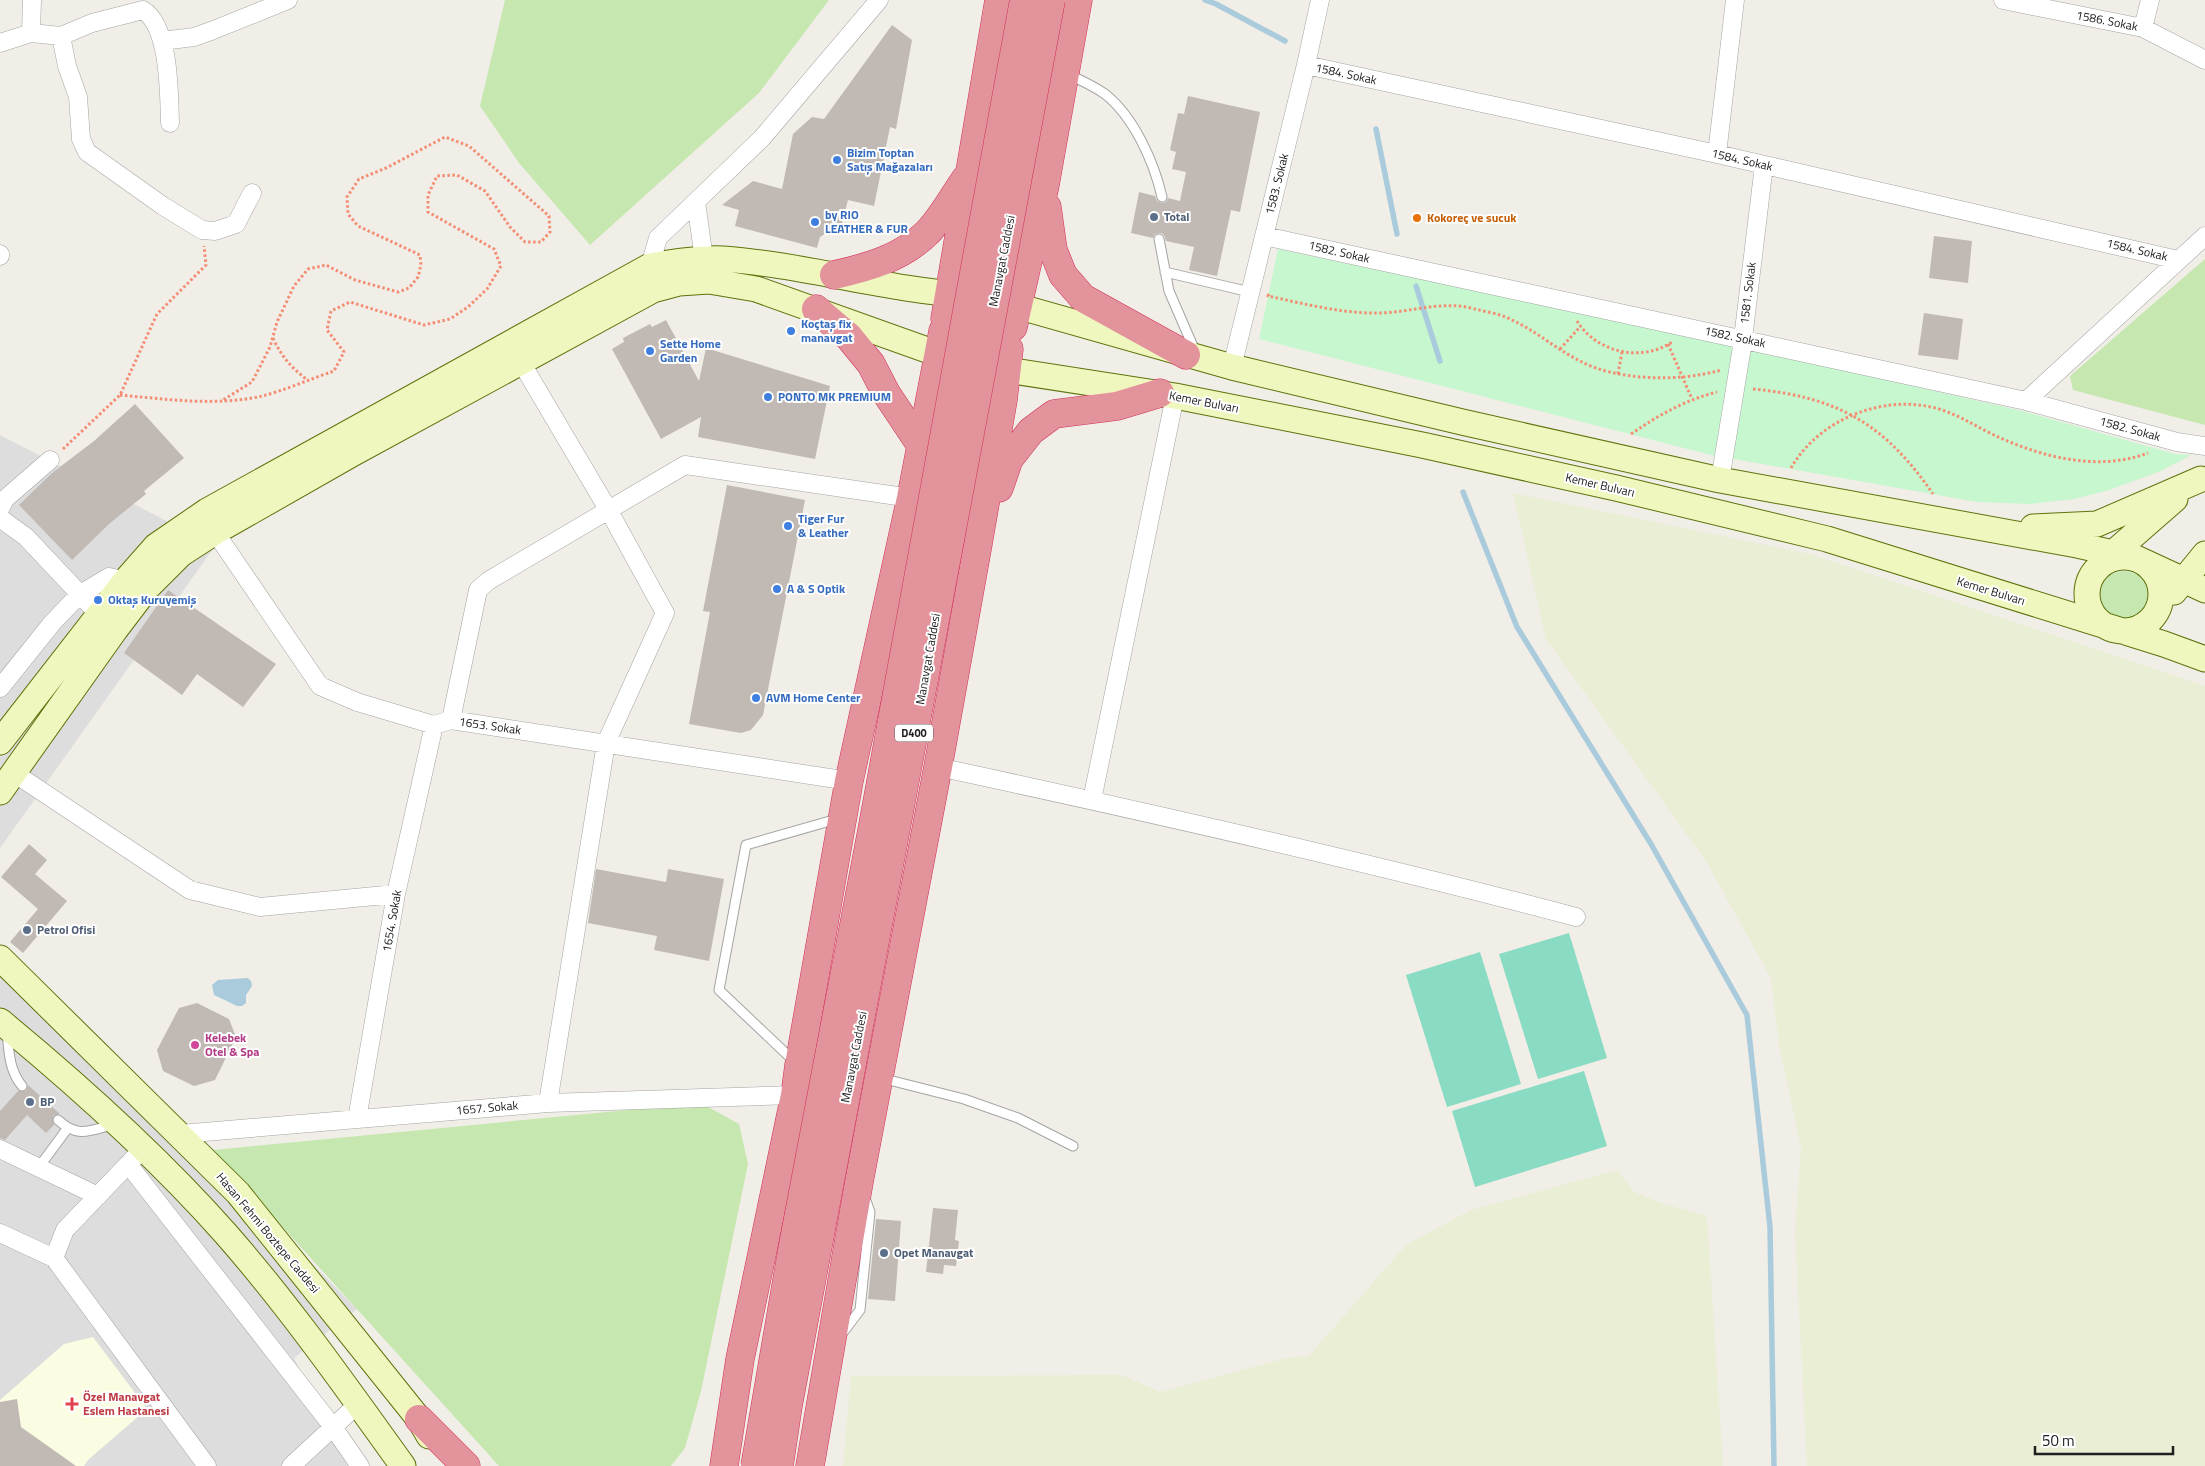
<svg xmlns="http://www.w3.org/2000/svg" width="2205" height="1466" viewBox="0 0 2205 1466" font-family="'Titillium Web',sans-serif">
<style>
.residential{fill:#dedddd}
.education{fill:#fbfde3}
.farmland{fill:#e9eed4}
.grass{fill:#c6e7b0}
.park{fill:#c7f7cf}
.pitch{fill:#89dbc3}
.water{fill:#aacbdb}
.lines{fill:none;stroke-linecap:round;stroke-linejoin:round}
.stream{stroke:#aacbdb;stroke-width:5.5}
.building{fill:#c1bab4}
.lane-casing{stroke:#a4a4a4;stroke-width:11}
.street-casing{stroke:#a4a4a4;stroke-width:19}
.secondary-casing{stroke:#5e730b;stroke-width:27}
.highway-casing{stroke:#d23059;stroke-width:29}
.path{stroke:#f38e75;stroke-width:3;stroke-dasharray:2.5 2.5;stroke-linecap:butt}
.lane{stroke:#fff;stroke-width:9}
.street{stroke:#fff;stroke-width:18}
.secondary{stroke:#eff7bf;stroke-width:25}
.highway{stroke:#e3939b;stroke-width:28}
.highway-bridge-casing{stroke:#d23059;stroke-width:29;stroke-linecap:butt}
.highway-bridge{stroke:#e3939b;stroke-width:28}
.shop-dot{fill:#3f7fe0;stroke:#fff;stroke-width:2}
.service-dot{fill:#5c6f8a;stroke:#fff;stroke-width:2}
.food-dot{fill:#e8710a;stroke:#fff;stroke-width:2}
.hotel-dot{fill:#d1479c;stroke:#fff;stroke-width:2}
.health-dot{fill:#e0444e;stroke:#fff;stroke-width:2}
.labels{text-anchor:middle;stroke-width:4;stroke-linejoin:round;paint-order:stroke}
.shield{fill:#fff;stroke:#636363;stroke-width:1}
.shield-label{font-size:11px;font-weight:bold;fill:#202020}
.street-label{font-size:12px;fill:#202020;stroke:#fff}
.shop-label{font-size:12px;font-weight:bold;fill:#366cbe;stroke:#fff;text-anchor:start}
.service-label{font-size:12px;font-weight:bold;fill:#4e5e75;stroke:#fff;text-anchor:start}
.food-label{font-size:12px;font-weight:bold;fill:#c56008;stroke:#fff;text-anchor:start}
.hotel-label{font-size:12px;font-weight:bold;fill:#b23c85;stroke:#fff;text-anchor:start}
.health-label{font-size:12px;font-weight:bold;fill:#be3a42;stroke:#fff;text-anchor:start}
</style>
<rect width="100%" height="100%" fill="#f0eee7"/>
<!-- residential -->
<path class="residential" d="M0,435L215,546L0,848Z
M0,949L357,1309L294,1358L348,1466H0Z"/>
<!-- education -->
<path class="education" d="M93,1337L147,1409L89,1459L84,1466H0V1400L64,1344Z"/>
<!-- farmland -->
<path class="farmland" d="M1513,493L1810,554L2205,686V1466H1807L1795,1233L1801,1147L1779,1045L1771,978L1706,861L1546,639Z
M1617,1170L1634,1192L1661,1203L1707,1216L1723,1466H843L851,1376L1121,1375L1161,1392L1290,1357L1309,1356L1406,1245L1471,1210Z"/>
<!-- grass -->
<path class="grass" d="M505,0H829L759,93L590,245L519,163L480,106Z
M2205,259V425L2073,390L2070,376Z
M2100 595a24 24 0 1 1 48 0a24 24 0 1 1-48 0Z
M701,1103L739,1124L748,1164L701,1391L685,1448L671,1466H499L213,1150Z"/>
<!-- park -->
<path class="park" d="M1278,249L1742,347L2022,411L2175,454L2191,455L2161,471L2109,490L2075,499L2030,504L1977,502L1711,455L1259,339Z"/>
<!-- pitch -->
<path class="pitch" d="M1569,933L1607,1058L1538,1079L1499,954Z
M1480,952L1521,1084L1447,1107L1406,975Z
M1584,1071L1607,1146L1475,1187L1452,1111Z"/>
<!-- water -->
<path class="water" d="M248,978L251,981L252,986L246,995V1003L242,1006H237L214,995L212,985L218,980Z"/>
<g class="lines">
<!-- stream -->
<path class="stream" d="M1205,0L1216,4L1285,41
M1376,129L1397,234
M1416,286L1440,361
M1463,492L1517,627L1651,844L1747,1015L1770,1227L1774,1466"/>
</g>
<!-- building -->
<path class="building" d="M892,25L912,40L896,129L890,127L874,206L848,200L842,223L820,237L817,248L735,226L739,210L722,205L753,181L782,189L793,134L812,117L824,119Z
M1188,96L1260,112L1240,212L1231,210L1217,276L1189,270L1194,247L1166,241L1164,235L1161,233L1155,234L1153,238L1131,233L1139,192L1155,196L1157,201L1161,203L1166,202L1168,198L1180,201L1186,172L1172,169L1176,152L1170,150L1178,113L1184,114Z
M1934,236L1972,241L1968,283L1929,278Z
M1924,313L1963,319L1958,360L1918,355Z
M666,320L699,381L706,348L830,386L815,459L698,437L701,417L661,439L612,349L624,342L623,338L650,324L652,327Z
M135,404L184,458L144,491L146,494L109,524L72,560L19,505L52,473L94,441Z
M727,485L805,500L763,715L751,730L741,733L689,724L710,612L703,611Z
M168,590L276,664L243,707L197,674L182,695L124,653Z
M29,844L47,860L35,874L67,901L23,953L10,942L38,909L1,877Z
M596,869L666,882L668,869L724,879L709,961L654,950L657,936L588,923Z
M197,1003L229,1019L236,1037L215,1080L194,1086L163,1071L157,1050L179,1008Z
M28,1085L60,1114L53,1116L54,1125L46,1133L27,1115L5,1140L0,1138V1111L18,1091H26Z
M933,1208L958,1210L955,1240L959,1241L956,1266L944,1265L943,1274L926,1272Z
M876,1219L901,1221L895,1301L868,1299Z
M17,1399L21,1427L76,1466H0V1402Z"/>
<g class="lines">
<!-- lane casing -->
<g class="lane-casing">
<path id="lane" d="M1068,74C1080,80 1094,86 1105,94C1134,117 1154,162 1162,197
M1159,239L1169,291L1195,351
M1165,272L1250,292
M7,1032C9,1052 9,1070 22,1086
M795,1062L719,990L746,845L837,819
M881,1078L964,1099L1018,1118L1073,1146
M58,1120C78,1139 91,1130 115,1124
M39,1167L67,1129
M841,1335L860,1310L870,1212L865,1198"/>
</g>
<!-- street casing -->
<g class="street-casing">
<path id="street" d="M2003,0L2143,28L2205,60
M2143,28L2150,0
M31,33L61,36L92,23L143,10C170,27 169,94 170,123
M61,36L67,66L78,97L81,139L87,152L163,206L202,230L215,231L236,224L252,193
M162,41L194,37L211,31L288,0
M0,43L31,33L32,0
M1306,65L1717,154L2178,260
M1717,154L1735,0
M696,202L704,259
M1264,236L2026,401L2177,442L2205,446
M0,256V254
M650,266L658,238L762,138L879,0
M521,362L609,511L665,613L606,743L548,1103
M1232,367L1306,65L1320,0
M2026,401L2205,236
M1720,480L1742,347L1764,165
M0,509L5,499L50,460
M0,518L26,537L107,623
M215,532L320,686L357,702L434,725L451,720L849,781
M0,688L53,622L79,595L109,577L135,583
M451,720L478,590L488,581L685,465L911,498
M938,767C1152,813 1365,861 1576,917
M14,773L190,890L260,907L396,894
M1092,800L1175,396
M357,1119L396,894L434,725
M180,1134L548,1103L795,1095
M0,1149L98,1196
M128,1164L333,1427L360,1466
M0,1233L54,1258L207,1466
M54,1258L65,1230L135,1157
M291,1466L358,1404"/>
</g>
<!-- secondary casing -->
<g class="secondary-casing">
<path id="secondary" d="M999,301L1232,367L1462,422L1720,480L2077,545L2136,558L2205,590
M987,367L1175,396L1422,445L1616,488L1827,539L2164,644L2205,659
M2033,527L2097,524L2201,479
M2087 594a37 37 0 1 1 74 0a37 37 0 1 1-74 0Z
M2104,561L2175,499
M2174,592L2205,554
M0,742L126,580L156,546L207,511L650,266C674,262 698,258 723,259C805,265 886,290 968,295
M0,792L115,630L147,588L181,554L215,532L352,454L653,290L679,283L709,281L756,289L958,361
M0,958L238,1193L419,1419L429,1436
M0,1021C80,1087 157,1156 226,1234C290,1307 346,1387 403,1466"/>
</g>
<!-- highway casing -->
<g class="highway-casing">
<path id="highway" d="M1047,207L1053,250L1063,275L1083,298L1186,355
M834,275C869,267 902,258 928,232C943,216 954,195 966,178
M816,309L849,337L871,364L886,393L920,444
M945,319L999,0
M1013,327L1045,185L1078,0
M999,488L1009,459L1031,431L1054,414L1117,406L1160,393
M419,1419L466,1466
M724,1466L740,1359L795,1095L799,1065L849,781L911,498L943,331
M810,1466L859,1182L938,767L978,544L1003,400L1009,349"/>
</g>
<!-- path -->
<path class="path" d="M1269,294L1268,296C1305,304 1343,314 1381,313C1412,312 1444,300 1475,309C1487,312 1501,314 1512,320C1536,331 1556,349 1580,361C1617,381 1681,382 1721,370
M1577,321C1596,352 1641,363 1672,342
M273,338C281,356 291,367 306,379
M1668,344L1692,399
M1560,349L1580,327
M1618,374L1622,352
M1753,389C1838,397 1885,424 1933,494
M120,395C165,399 212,406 258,397C281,392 310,379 334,371L344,352L327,330L331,311L350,302L424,325L450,319L468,307L487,289L501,266L494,249L428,212V195L437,176L457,175L485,191L510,227L525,242H541L550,232L549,216L469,146L445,137L386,168L359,179L347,197L348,214L358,226L420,255L421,265L418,277L409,288L398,292L355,280L326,265L308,269L294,286L277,322L270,347L252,382L223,400
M1631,434C1659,415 1685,400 1717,392
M63,449L120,395L157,314L206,265L204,246
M1791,468C1819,419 1884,393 1939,409C1959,415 1975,426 1994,435C2041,457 2098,472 2148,453"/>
<!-- lane -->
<use href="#lane" class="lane"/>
<!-- street -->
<use href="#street" class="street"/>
<!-- secondary -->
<use href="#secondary" class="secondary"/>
<!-- highway -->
<use href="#highway" class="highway"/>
<!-- highway-bridge casing -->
<g class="highway-bridge-casing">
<path id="highway-bridge" d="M755,1466L793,1245L872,830L1024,0
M779,1466L788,1406L1051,0"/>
</g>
<!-- highway-bridge -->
<use href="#highway-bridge" class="highway-bridge"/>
</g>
<!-- markers -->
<g class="shop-dot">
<circle cx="837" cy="160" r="5"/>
<circle cx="815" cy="222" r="5"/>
<circle cx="791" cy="331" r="5"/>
<circle cx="650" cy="351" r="5"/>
<circle cx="768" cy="397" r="5"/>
<circle cx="788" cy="526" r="5"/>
<circle cx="777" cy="589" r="5"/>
<circle cx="98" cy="600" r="5"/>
<circle cx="756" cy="698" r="5"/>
</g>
<g class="service-dot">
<circle cx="1154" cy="217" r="5"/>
<circle cx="27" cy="930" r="5"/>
<circle cx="30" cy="1102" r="5"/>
<circle cx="884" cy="1253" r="5"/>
</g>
<circle class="food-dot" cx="1417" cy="218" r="5"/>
<circle class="hotel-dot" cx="195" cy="1045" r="5"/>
<path class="health-dot" d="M69.5 1396.5h5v5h5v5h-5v5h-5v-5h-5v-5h5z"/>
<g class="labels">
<!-- shield labels -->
<rect class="shield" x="895" y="724.5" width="38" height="17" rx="4"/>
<g class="shield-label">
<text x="914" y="737">D400</text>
</g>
<!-- street labels -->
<g class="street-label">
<text transform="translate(2107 21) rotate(11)" y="4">1586. Sokak</text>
<text transform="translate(1346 74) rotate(12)" y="4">1584. Sokak</text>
<text transform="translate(1742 160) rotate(13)" y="4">1584. Sokak</text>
<text transform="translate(1277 184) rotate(-76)" y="4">1583. Sokak</text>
<text transform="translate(2137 250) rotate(13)" y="4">1584. Sokak</text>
<text transform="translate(1339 252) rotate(13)" y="4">1582. Sokak</text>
<text transform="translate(1002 261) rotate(-79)" y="4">Manavgat Caddesi</text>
<text transform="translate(1748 293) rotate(-83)" y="4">1581. Sokak</text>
<text transform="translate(1735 337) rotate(12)" y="4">1582. Sokak</text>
<text transform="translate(1204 402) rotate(11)" y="4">Kemer Bulvarı</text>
<text transform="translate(2130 429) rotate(15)" y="4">1582. Sokak</text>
<text transform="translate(1600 485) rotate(13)" y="4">Kemer Bulvarı</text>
<text transform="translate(1991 591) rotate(17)" y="4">Kemer Bulvarı</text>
<text transform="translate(928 659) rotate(-80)" y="4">Manavgat Caddesi</text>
<text transform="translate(490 726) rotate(8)" y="4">1653. Sokak</text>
<text transform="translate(392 921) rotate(-80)" y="4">1654. Sokak</text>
<text transform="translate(854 1057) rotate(-79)" y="4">Manavgat Caddesi</text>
<text transform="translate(487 1108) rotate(-5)" y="4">1657. Sokak</text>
<text transform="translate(268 1233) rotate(50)" y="4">Hasan Fehmi Boztepe Caddesi</text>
</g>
<!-- shop labels -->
<g class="shop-label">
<text x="847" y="157">Bizim Toptan<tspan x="847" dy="14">Satış Mağazaları</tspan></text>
<text x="825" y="219">by RIO<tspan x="825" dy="14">LEATHER &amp; FUR</tspan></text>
<text x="801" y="328">Koçtaş fix<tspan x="801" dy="14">manavgat</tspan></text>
<text x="660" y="348">Sette Home<tspan x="660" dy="14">Garden</tspan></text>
<text x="778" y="401">PONTO MK PREMIUM</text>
<text x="798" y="523">Tiger Fur<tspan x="798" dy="14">&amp; Leather</tspan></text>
<text x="787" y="593">A &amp; S Optik</text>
<text x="108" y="604">Oktaş Kuruyemiş</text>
<text x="766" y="702">AVM Home Center</text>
</g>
<!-- service labels -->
<g class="service-label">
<text x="1164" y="221">Total</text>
<text x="37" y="934">Petrol Ofisi</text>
<text x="40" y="1106">BP</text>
<text x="894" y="1257">Opet Manavgat</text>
</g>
<!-- food labels -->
<g class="food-label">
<text x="1427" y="222">Kokoreç ve sucuk</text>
</g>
<!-- hotel labels -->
<g class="hotel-label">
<text x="205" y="1042">Kelebek<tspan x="205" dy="14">Otel &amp; Spa</tspan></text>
</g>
<!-- health labels -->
<g class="health-label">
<text x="83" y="1401">Özel Manavgat<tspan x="83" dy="14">Eslem Hastanesi</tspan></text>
</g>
</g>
<!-- scale -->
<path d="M2035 1446v8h138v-8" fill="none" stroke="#202020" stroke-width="2.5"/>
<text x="2042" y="1446" font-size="15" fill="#202020" stroke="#ffffff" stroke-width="4" paint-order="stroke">50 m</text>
</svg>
